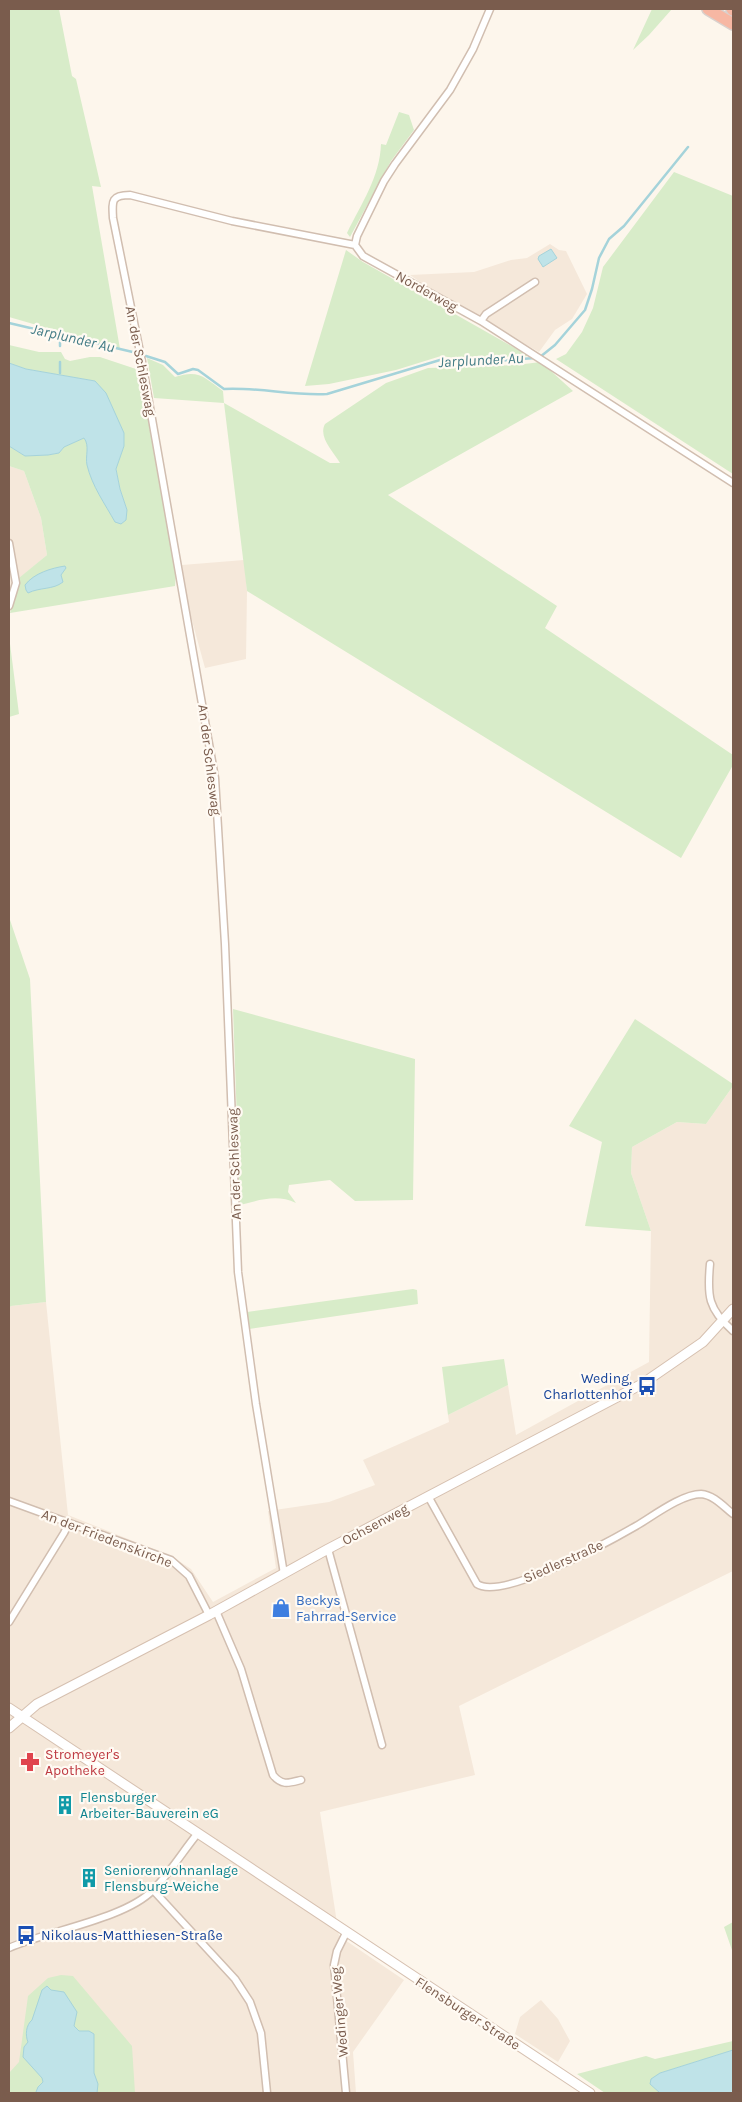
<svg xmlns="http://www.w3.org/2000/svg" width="742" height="2102" viewBox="0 0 742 2102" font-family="Karla,sans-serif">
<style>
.residential{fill:#f5e8da}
.green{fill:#d8ecc9}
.water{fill:#bfe3e8;stroke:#a5d3da}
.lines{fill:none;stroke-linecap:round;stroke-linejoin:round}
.stream{stroke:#a5d3da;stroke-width:2.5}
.street-casing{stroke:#d1beb0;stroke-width:9}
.secondary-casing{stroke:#d6c0b0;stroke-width:11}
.highway-casing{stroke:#dad1cd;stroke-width:14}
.street{stroke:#fff;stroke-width:6}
.secondary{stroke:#fff;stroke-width:9}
.highway{stroke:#f7b7a3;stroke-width:11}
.labels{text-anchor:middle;stroke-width:4.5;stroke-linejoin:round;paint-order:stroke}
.street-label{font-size:14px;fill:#7a5c4d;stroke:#fffaf3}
.transit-label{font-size:14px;fill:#164399;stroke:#fffaf3;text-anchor:end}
.shop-label{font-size:14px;fill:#366cbe;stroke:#fffaf3;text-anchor:start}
.health-label{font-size:14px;fill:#be3a42;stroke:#fffaf3;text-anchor:start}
.culture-label{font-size:14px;fill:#0d838f;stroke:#fffaf3;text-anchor:start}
.water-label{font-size:15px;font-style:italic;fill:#437c86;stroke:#fffaf3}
</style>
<rect width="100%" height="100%" fill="#fdf6ec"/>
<!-- residential -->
<path class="residential" d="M550,244L559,250L566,251L587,294L572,319L555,330L539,352L445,299L410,275L474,272L511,260L527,258Z
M9,466L24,471L41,518L47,555L20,578L9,615Z
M244,560L247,591L246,659L205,668L187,602L182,565Z
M733,1086V1571L459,1706L475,1775L320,1812L339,1936L404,1980L353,2052L356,2093H9V1308L11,1306L46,1302L68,1515L173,1557L191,1569L213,1602L276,1568L268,1511L329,1502L375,1485L363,1460L449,1422L448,1415L508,1385L516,1435L649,1362L651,1231L631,1173L632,1147L677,1122L706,1124Z
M541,2000L558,2019L570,2041L558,2062L515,2034L520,2017Z"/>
<!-- green -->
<path class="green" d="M9,9H59L72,76L76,79L101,187L92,186L120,349L9,317Z
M652,9H672L649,35L633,50Z
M399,112L409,115L414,130L391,161L350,237L347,233C361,204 380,177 381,144L386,145Z
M674,172L733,196V474L556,359L566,354L582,332L593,308L603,267Z
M346,250L363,262L529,356L461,359L441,356L396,370L329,384L305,386Z
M9,345L39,352H61L65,359L70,361L90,357H100L139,370L176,574L175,586L10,613L19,578L47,555L41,518L24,471L9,466V446L25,456L48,455L59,453L64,447L84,438L87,442V464L127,510L120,489L116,468L124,446L95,381L26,369L9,363Z
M147,358L163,365L175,377C199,369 205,378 223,391L224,403L330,463H340C333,451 318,437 325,424L386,383L428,368L516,365L541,362L573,391L388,495L557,606L545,628L733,755V765L681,858L247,591L224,403L154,398Z
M9,636L19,714L9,717Z
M9,917L30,979L46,1302L11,1306L9,1308Z
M233,1009L415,1059L413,1200L355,1201L330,1180L289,1185L288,1192L296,1203C277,1194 260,1200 240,1205Z
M635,1019L733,1084V1086L706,1124L677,1122L632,1147L631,1173L651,1231L585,1226L602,1142L569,1126Z
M413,1289L417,1290L418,1304L249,1329L247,1312Z
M504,1359L508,1385L448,1415L442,1367Z
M733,1922V1953L724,1927Z
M61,1975L73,1976L132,2046L135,2093H9V2073L19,2062L28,1996L48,1978Z
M733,2041V2050L660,2073L650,2084L660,2093H605L577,2074L646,2056L655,2059Z"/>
<!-- water -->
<path class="water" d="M551,249L557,258L543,267L538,259L539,256Z
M9,363L26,369L95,381L106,393L124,433V446L116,469L120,489L127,510L126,520L121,524L115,522C105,504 92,486 87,465C85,456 90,446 84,438L64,447L59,453L48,455L25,456L9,446Z
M65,566L66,568L61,575L63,582C53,590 40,587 28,593L26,590L25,585C34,573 52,568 65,566Z
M47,1986L51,1990L64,1992L77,2012L74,2026L79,2031H89L94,2034V2073L98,2084L97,2093H36V2092L38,2087L43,2082L42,2078L23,2057L24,2047L28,2042C25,2035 26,2025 32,2020L42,1990Z
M733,2050V2093H660L650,2084L651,2079L660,2073Z"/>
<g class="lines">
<!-- stream -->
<path class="stream" d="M9,323L137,353
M60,346V336
M146,356L165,362L178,374L193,369L198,370L224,389C259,387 292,396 327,394L440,360L457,364L535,358
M540,357L555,345L585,310L592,289L599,258L609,239L624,226L688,147
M60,362V373"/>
<!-- street casing -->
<g class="street-casing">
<path id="street" d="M490,9L473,49L450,90L395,164L384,181L357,236L355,245L363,256L481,321L733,483
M481,321L486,314L535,282
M9,543L16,583L9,606
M710,1264C707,1296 708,1309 733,1331
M428,1496L477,1584C502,1601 610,1541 636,1526C653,1516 682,1494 701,1494C714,1495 724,1507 733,1514
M9,1501L171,1560L189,1576L209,1615
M328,1549L382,1745
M284,1574L256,1404L238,1272L225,944L215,778L142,362L113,218C112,201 111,195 130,195L232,221L355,245
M216,1611L241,1669L273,1775C282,1786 289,1783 301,1780
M9,1622L64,1533L69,1523
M153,1890L235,1979L250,2002L261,2033L267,2093
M9,1948C47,1931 125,1919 153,1890C170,1873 183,1851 198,1833
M346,2093L334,1965L337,1951L346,1933"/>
</g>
<!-- secondary casing -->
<g class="secondary-casing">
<path id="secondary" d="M9,1708L590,2093
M9,1728L37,1704L209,1615L328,1549L642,1384L703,1342L733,1309"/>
</g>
<!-- highway casing -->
<g class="highway-casing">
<path id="highway" d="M708,9L733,24
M732,9L733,10"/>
</g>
<!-- street -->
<use href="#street" class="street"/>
<!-- secondary -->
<use href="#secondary" class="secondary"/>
<!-- highway -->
<use href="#highway" class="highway"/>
</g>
<!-- icons -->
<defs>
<g id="bus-bare" transform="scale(1.5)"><path d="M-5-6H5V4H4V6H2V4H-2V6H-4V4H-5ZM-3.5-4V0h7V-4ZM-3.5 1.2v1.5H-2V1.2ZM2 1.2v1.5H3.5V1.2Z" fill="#1a4fb4" stroke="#fffaf3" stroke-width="2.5" paint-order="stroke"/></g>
<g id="shop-bare" transform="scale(1.5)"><path d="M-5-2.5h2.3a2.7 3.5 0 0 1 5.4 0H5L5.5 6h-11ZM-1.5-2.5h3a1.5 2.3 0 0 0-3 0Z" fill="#3f7fe0" stroke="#fffaf3" stroke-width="2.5" paint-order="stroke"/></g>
<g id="pharmacy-bare" transform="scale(1.5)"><path d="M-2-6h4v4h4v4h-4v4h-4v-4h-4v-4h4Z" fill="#e0444e" stroke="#fffaf3" stroke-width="2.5" paint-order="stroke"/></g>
<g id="building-bare" transform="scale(1.5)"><path d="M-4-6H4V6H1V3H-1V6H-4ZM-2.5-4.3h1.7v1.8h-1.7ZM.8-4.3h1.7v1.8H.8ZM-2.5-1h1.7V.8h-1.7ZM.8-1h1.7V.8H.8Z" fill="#0f9aa8" stroke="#fffaf3" stroke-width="2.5" paint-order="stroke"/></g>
</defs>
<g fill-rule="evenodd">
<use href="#bus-bare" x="647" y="1386"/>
<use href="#shop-bare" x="281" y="1608"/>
<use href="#pharmacy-bare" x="30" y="1762"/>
<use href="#building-bare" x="65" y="1805"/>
<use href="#building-bare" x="89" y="1878"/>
<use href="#bus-bare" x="26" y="1935"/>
</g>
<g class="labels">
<!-- street labels -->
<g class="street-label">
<text transform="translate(427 291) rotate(29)" y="5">Norderweg</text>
<text transform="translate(141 361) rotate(79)" y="5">An der Schleswag</text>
<text transform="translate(210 760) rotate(83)" y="5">An der Schleswag</text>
<text transform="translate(234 1164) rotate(-92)" y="5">An der Schleswag</text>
<text transform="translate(375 1524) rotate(-28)" y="5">Ochsenweg</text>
<text transform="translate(107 1538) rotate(21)" y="5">An der Friedenskirche</text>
<text transform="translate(563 1561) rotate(-24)" y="5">Siedlerstraße</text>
<text transform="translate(339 2012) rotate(-95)" y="5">Wedinger Weg</text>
<text transform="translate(468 2013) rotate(33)" y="5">Flensburger Straße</text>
</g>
<!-- transit labels -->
<g class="transit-label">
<text x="632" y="1383">Weding,<tspan x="632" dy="16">Charlottenhof</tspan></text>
<text x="41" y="1940" text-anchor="start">Nikolaus-Matthiesen-Straße</text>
</g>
<!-- shop labels -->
<g class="shop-label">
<text x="296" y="1605">Beckys<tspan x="296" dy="16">Fahrrad-Service</tspan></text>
</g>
<!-- health labels -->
<g class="health-label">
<text x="45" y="1759">Stromeyer's<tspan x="45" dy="16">Apotheke</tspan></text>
</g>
<!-- culture labels -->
<g class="culture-label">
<text x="80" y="1802">Flensburger<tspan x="80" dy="16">Arbeiter-Bauverein eG</tspan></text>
<text x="104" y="1875">Seniorenwohnanlage<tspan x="104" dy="16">Flensburg-Weiche</tspan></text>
</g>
<!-- water labels -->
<g class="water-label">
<text transform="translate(73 338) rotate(13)" y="5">Jarplunder Au</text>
<text transform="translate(481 360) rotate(-3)" y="5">Jarplunder Au</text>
</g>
</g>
<!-- border -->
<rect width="742" height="2102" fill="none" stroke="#7a5c4d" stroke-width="20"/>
</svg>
